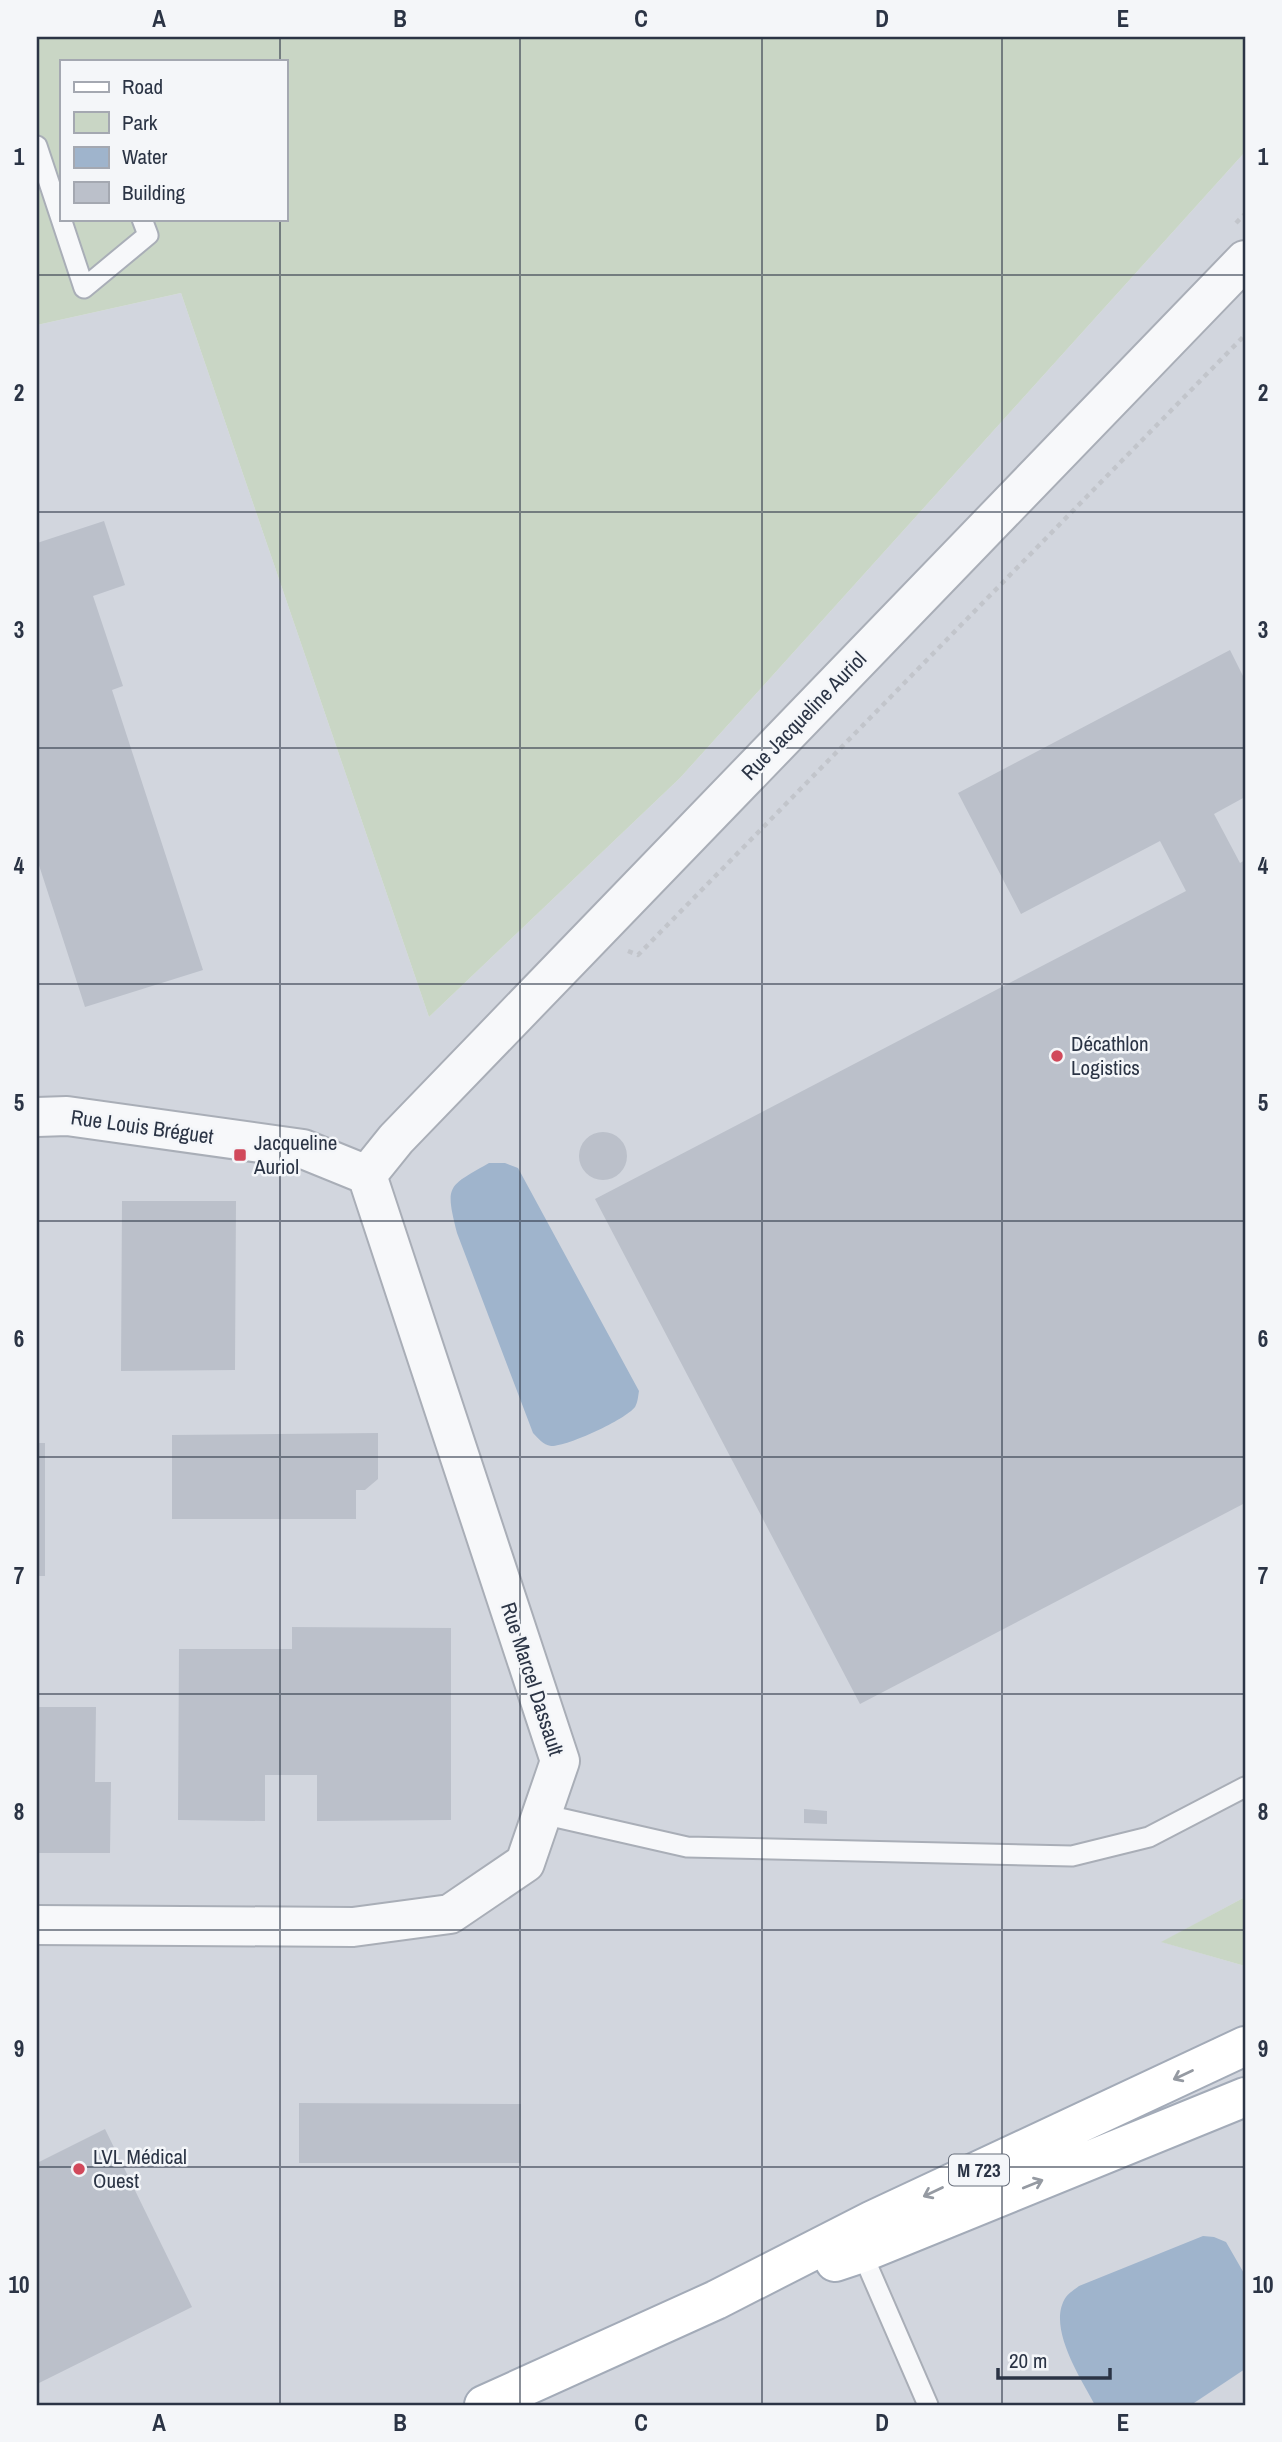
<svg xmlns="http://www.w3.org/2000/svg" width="1282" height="2442" viewBox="0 0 1282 2442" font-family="'Archivo Narrow',sans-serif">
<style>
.built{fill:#d2d6de}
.green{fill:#c9d6c5;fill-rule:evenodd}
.water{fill:#9fb4cc}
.building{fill:#bbc0ca}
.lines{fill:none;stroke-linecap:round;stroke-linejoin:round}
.lane-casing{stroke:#a9aeb7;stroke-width:23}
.street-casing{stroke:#a9aeb7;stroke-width:42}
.primary-casing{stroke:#a3abb8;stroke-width:42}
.path{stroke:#c2c5cb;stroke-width:4.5;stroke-dasharray:5 5;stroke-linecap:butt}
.lane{stroke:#f7f8fa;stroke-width:19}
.street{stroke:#f7f8fa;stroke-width:38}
.primary{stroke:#fff;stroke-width:38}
.oneway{stroke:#959aa2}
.grid{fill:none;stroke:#2b3445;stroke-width:2;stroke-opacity:0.55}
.poi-dot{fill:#d1495b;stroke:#f4f6f9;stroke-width:2.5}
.labels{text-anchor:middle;stroke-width:5;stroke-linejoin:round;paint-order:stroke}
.shield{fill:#f4f6f9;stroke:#676e7b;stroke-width:2}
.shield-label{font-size:19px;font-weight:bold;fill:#2b3445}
.street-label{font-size:21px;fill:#2b3445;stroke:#f4f6f9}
.poi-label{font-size:21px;fill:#2b3445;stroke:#f4f6f9;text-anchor:start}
.neatline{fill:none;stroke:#2b3445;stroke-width:2.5}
.grid-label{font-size:23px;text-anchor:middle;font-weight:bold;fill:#2b3445}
</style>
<rect width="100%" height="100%" fill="#e4e7ec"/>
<!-- built -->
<path class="built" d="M1245,152V1897L1162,1942L1245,1966V2405H37V325L181,293L429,1017L680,778Z"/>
<!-- green -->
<path class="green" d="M37,37H1245V152L680,778L429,1017L181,293L37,325ZM61,61H285V219H61Z
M1245,1897V1966L1161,1942Z"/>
<!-- water -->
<path class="water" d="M489,1163H505L518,1168L639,1391C638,1396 638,1402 635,1407C625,1420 566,1447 551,1446C543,1445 538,1438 533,1433L457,1233C445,1185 447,1187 489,1163Z
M1203,2236L1214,2237L1226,2242L1245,2275V2369L1191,2405H1095C1081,2379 1046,2326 1066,2297C1069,2293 1075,2289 1079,2286Z"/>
<!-- building -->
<path class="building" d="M104,521L125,585L93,596L123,686L112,690L203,970L85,1007L37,859V543Z
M1230,650L1245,680V797L1214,814L1240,863L1245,860V1503L860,1704L595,1199L1186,891L1160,841L1021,914L958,793Z
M579 1156a24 24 0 1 1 48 0a24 24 0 1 1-48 0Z
M122,1201H236L235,1370L121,1371Z
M378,1433V1479L365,1490H356V1519H172V1435Z
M37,1443H45V1576H37Z
M292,1627L451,1628V1820L317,1821V1775H265V1821L178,1820L179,1649H292Z
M37,1707H96L95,1782H111L110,1853H38Z
M804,1809L827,1811V1824L804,1823Z
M299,2103L521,2104V2163H299Z
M105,2129L192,2307L37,2384V2163Z"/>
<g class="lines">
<!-- lane casing -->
<g class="lane-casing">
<path id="lane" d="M37,146L84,288L148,235L142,219
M542,1814L687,1847L1072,1856L1149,1837L1245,1787
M862,2253L928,2405"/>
</g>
<!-- street casing -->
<g class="street-casing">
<path id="street" d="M37,1117L67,1116L303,1149L367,1175
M367,1175L396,1139L1245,260
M37,1925L353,1927L450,1914L525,1863L560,1761L367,1175"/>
</g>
<!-- primary casing -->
<g class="primary-casing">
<path id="primary" d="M835,2262L862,2253L1245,2097
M484,2405L716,2300L873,2220L1245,2046"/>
</g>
<!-- path -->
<path class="path" d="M1236,223L1245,214
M628,951L638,955L1245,335"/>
<!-- lane -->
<use href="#lane" class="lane"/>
<!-- street -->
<use href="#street" class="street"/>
<!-- primary -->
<use href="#primary" class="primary"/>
</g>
<!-- one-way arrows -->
<defs><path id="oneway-shaft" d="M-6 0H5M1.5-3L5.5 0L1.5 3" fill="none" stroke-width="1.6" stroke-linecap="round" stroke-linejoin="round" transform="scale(1.75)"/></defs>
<g class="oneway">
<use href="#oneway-shaft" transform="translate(1183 2075) rotate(155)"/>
<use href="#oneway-shaft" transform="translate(1033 2184) rotate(-22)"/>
<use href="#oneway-shaft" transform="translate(933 2192) rotate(155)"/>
</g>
<!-- grid -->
<path class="grid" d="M280,37V61M520,37V2405M762,37V2405M1002,37V2405M280,219V2405M37,275H1245M37,512H1245M37,748H1245M37,984H1245M37,1221H1245M37,1457H1245M37,1694H1245M37,1930H1245M37,2167H1245"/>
<!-- markers -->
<g class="poi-dot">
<circle cx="1057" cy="1056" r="7"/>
<rect x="233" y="1148" width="14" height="14" rx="3.5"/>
<circle cx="79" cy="2169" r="7"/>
</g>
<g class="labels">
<!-- shield labels -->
<rect class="shield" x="949" y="2154.5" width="60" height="31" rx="5"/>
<g class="shield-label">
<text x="979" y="2177">M 723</text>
</g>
<!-- street labels -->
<g class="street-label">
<text transform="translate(804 716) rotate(-46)" y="7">Rue Jacqueline Auriol</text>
<text transform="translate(142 1127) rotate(8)" y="7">Rue Louis Bréguet</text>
<text transform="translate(532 1679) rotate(72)" y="7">Rue Marcel Dassault</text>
</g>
<!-- poi labels -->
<g class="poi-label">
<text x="1071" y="1051">Décathlon<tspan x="1071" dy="24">Logistics</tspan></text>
<text x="254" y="1150">Jacqueline<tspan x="254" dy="24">Auriol</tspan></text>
<text x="93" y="2164">LVL Médical<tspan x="93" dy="24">Ouest</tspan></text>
</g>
</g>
<!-- border -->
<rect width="1282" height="2442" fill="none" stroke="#f4f6f9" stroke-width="77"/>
<!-- legend -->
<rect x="60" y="60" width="228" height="161" fill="#f4f6f9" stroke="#a4a8b1" stroke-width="2"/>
<rect x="74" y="82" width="35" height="10" fill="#ffffff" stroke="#a4a8b1" stroke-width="2"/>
<text x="122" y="94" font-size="21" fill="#2b3445">Road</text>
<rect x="74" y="112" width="35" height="21" fill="#c9d6c5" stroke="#a4a8b1" stroke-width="2"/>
<text x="122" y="130" font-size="21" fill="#2b3445">Park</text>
<rect x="74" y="147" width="35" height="21" fill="#9fb4cc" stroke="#a4a8b1" stroke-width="2"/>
<text x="122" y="164" font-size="21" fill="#2b3445">Water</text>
<rect x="74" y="182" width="35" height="21" fill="#bbc0ca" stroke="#a4a8b1" stroke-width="2"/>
<text x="122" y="200" font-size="21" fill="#2b3445">Building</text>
<!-- scale -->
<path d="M998 2368v10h112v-10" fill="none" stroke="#2b3445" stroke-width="3.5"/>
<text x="1009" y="2368" font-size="21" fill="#2b3445" stroke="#f4f6f9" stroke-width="5" paint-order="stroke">20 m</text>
<rect x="38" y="38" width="1206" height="2366" class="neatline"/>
<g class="grid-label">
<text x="159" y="27">A</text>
<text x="400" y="27">B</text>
<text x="641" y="27">C</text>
<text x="882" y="27">D</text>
<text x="1123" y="27">E</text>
<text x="19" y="165">1</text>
<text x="1263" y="165">1</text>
<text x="19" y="401">2</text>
<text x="1263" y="401">2</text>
<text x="19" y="638">3</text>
<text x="1263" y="638">3</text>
<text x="19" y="874">4</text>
<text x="1263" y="874">4</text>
<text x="19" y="1111">5</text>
<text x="1263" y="1111">5</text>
<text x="19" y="1347">6</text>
<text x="1263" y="1347">6</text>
<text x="19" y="1584">7</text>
<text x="1263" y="1584">7</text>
<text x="19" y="1820">8</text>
<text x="1263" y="1820">8</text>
<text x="19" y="2057">9</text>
<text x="1263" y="2057">9</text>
<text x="19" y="2293">10</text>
<text x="1263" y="2293">10</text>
<text x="159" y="2431">A</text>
<text x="400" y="2431">B</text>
<text x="641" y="2431">C</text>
<text x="882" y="2431">D</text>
<text x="1123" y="2431">E</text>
</g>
</svg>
